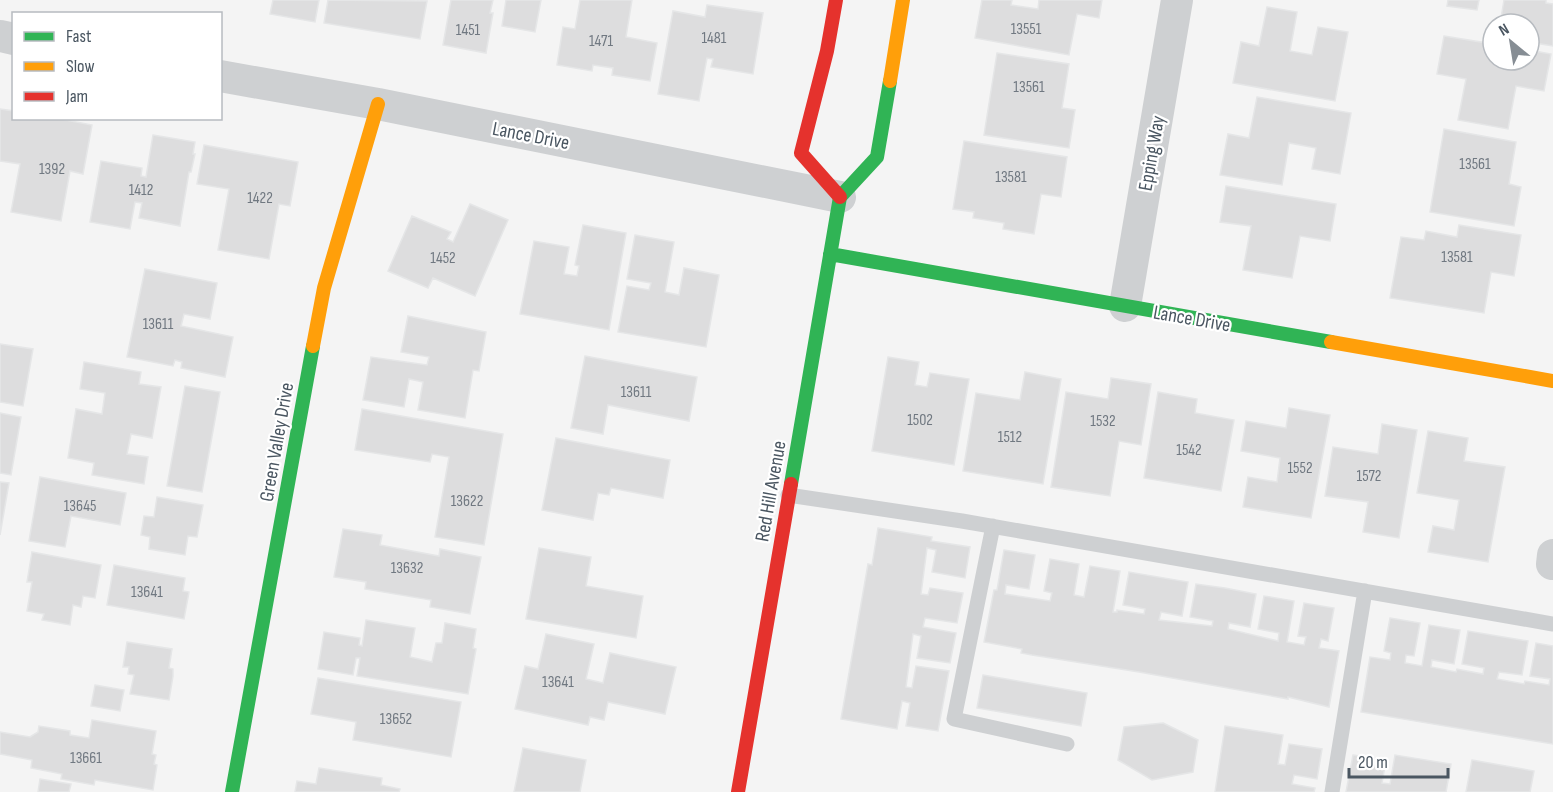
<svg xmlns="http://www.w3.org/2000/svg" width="1553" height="792" viewBox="0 0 1553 792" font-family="'Sofia Sans Condensed',sans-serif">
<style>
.building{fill:#ddddde;stroke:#e5e6e7;stroke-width:1.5}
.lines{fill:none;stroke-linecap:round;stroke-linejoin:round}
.lane{stroke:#ced0d2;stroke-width:15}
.street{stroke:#ced0d2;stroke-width:32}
.fast{stroke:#30b455;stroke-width:14}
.slow{stroke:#ff9f0a;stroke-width:14}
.jam{stroke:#e5322d;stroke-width:14}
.labels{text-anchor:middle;stroke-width:4.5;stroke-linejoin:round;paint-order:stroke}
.number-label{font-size:16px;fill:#707881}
.street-label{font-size:20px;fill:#4a5661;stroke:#fff}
</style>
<rect width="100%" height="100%" fill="#f4f4f4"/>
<!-- building -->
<path class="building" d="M273,0H319L315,22L270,14Z
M328,0L427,1L420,39L324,23Z
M451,0H493L490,13H493L486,53L443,45Z
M506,0H541L535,32L502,26Z
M580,0H632L626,37L657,43L650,81L612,75L613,68L593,65L592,71L557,65L563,27L575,29Z
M982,0H1012L1011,5L1038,9L1039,0H1102L1099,18L1077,14L1069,55L975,38Z
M1448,0H1479L1477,10L1447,6Z
M1504,0H1546V3L1553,4V46L1529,42V24H1500Z
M707,5L763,13L753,74L711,67L713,59L707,58L699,101L658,94L673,11L705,17Z
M1267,7L1297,12L1290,51L1312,55L1318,27L1348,32L1335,101L1233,83L1241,42L1259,46Z
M1444,36L1493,44V60H1529V50L1551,54L1544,91L1516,86L1508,129L1458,120L1466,79L1437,74Z
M997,53L1069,64L1062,108L1075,110L1069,148L984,135Z
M1257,97L1351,113L1340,174L1312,169L1316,148L1289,143L1282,185L1220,175L1228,134L1249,138Z
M0,109L14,111V118H56L92,125L83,174L70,171L61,221L11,212L20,164L0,161Z
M1444,129L1516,142L1509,184L1521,187L1514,226L1430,212Z
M153,135L195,142L193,154H195L191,172H189L180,226L139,218L142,203L135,202L130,229L90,222L101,161L142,168L141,176L146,177Z
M964,141L1067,157L1061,197L1041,194L1034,234L1003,229L1004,223L973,218L974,212L953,209Z
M204,145L298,162L290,206L279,204L269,259L218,250L229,189L197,184Z
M1226,186L1336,204L1330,241L1300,236L1292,278L1243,270L1251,226L1220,222Z
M470,204L508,220L475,296L433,278L428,288L388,271L412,216L451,232L447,239L453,242Z
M583,225L626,233L609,330L520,314L534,241L569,247L564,274L577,276L579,266L575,265Z
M1459,225L1521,235L1514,276L1491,272L1484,313L1390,298L1401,237L1424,240L1426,231L1457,237Z
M635,235L674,242L665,292L679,295L684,268L719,275L706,347L618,332L627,286L649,290L651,283L627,279Z
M145,269L217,283L210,319L184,314L181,326L233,337L225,377L181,368L182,362L175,360L173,366L127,357Z
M408,316L486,332L479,371L473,370L465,418L418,410L423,382L409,379L404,407L363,400L371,357L427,365L429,357L401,352Z
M0,344L33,349L23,406L0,402Z
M585,356L697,377L689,421L608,405L603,434L571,428Z
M888,357L919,362L915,385L927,387L930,373L969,379L954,465L872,451Z
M84,362L141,372L139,384L161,387L152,438L131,434L127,454L148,457L144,484L92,475L94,463L68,458L76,409L102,414L105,393L80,389Z
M1025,372L1061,379L1043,484L963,471L976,393L1020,400Z
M1111,378L1151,384L1141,445L1119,441L1110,496L1051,487L1066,392L1108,399Z
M185,386L220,392L202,492L167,486Z
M1158,392L1197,399L1195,413L1234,420L1221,491L1144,478Z
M1289,408L1330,415L1311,518L1243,507L1248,477L1277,482L1280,458L1241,451L1246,421L1286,428Z
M362,409L503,434L484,545L435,537L449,457L432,454L430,462L355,450Z
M0,413L21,417L11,475L0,473Z
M1382,424L1417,430L1399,538L1363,532L1368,502L1325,496L1333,447L1378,454Z
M1428,431L1468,438L1464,461L1505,467L1488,562L1428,552L1433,526L1454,530L1459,500L1417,493Z
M556,438L670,460L663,498L611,488L609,495L598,493L593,520L542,510Z
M40,477L126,493L120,525L71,516L65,547L29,541Z
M0,482L9,483L0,535Z
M157,497L203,505L197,537L188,536L185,555L149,549L150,537L141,535L144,516L154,517Z
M878,528L932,537L931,541L970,547L965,578L932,572L936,550L927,548L921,594L928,595L930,588L963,593L957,623L925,618L923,627L956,633L950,663L917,658L921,636L913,634L906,687L912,688L916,666L949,671L938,731L906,726L910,703L902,701L897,729L841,719L868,564L872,565Z
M343,529L382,535L380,545L439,556L440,549L481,557L470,614L430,607L431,600L365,589L366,582L334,577Z
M539,548L591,557L586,586L643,596L636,638L526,619Z
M1004,550L1035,555L1029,589L1006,585L1005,594L1050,601L1052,593L1044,591L1050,559L1079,564L1074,595L1084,597L1090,566L1120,571L1113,612H1117V610L1144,614L1145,609L1123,605L1129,572L1188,582L1182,616L1161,612L1159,620L1212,626L1213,621L1190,617L1196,584L1225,588L1256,594L1250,627L1229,623L1228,629L1278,641L1279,633L1258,629L1264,596L1294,601L1287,642L1304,645L1306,637L1298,636L1304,603L1334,608L1328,641L1321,639L1319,648L1339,651L1329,707L1288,697V699L1139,672L1032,655L1021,653L1022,649L984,642L994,590H997Z
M32,552L101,565L95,598L83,596L81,607L73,605L70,625L42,620L44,614L27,611L32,582H27Z
M114,565L185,578L183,591L189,592L184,619L107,605Z
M1390,618L1420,623L1414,656L1406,655L1405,663L1422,666L1429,625L1460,630L1454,664L1432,660L1431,667L1456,672L1457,669L1483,674L1484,668L1462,664L1468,631L1528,641L1522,675L1499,672L1497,679L1524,684L1525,681L1549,685L1550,679L1530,676L1536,643L1553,646V744L1361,712L1370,657L1390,660L1391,653L1384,651Z
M366,620L415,628L410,657L432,662L436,643H442L445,623L476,629L473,648L476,649L468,694L357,676L360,658H356L353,675L318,669L324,632L360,638L359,645L362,646Z
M546,634L594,644L586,679L603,683L610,653L676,667L665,714L608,702L604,720L590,717L588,725L515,709L525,666L538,669Z
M127,642L172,649L169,668L173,669V676L169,700L130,694L134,675L128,674L129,667H123Z
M983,675L1087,693L1081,726L977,708Z
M318,678L461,702L451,757L353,740L356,722L311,714Z
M95,685L124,690L120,711L91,706Z
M92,720L156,731L152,754L156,755L154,764L157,765L153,790L95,780L94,785L61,779L62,774L31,768L32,760L0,754V732L30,737L38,732L39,726L70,731V735L89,738Z
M1163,723L1198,740L1193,772L1152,780L1118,760L1124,727Z
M1225,726L1283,735L1278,764L1285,765L1289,744L1322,749L1317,779L1294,775L1292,784L1315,788L1314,792H1215Z
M523,748L586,760L580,792H514Z
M1353,755L1386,760L1382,783L1390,784L1395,755L1451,764L1446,792H1346Z
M1472,760L1534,771L1530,792H1466Z
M319,768L382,778L381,785L400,789L399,792H295L297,781L316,784Z
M40,779L71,784L69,792H38Z"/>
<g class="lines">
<!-- lane -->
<path class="lane" d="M788,495L962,521L1553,624
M993,526L954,719L1067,744
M1332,792L1365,591"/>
<!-- street -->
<path class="street" d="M0,36L14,39
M220,76L378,104L840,197
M1125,306L1177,0
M1552,564L1553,555"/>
<!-- fast -->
<path class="fast" d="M830,254L1331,342
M791,484L840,197L877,157L890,81
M232,792L313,346"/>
<!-- slow -->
<path class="slow" d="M890,81L903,0
M1331,342L1553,381
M313,346L324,288L378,104"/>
<!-- jam -->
<path class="jam" d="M836,0L827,51L801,153L840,197
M738,792L791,484"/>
</g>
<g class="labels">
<!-- number labels -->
<g class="number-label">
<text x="1026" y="34">13551</text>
<text x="468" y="35">1451</text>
<text x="714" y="43">1481</text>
<text x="601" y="46">1471</text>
<text x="1029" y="92">13561</text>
<text x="1475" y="169">13561</text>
<text x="52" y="174">1392</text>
<text x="1011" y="182">13581</text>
<text x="141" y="195">1412</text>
<text x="260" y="203">1422</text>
<text x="1457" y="262">13581</text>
<text x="443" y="263">1452</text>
<text x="158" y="329">13611</text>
<text x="636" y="397">13611</text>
<text x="920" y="425">1502</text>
<text x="1103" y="426">1532</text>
<text x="1010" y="442">1512</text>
<text x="1189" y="455">1542</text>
<text x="1300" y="473">1552</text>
<text x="1369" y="481">1572</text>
<text x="467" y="506">13622</text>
<text x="80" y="511">13645</text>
<text x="407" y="573">13632</text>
<text x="147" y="597">13641</text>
<text x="558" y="687">13641</text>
<text x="396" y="724">13652</text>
<text x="86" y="763">13661</text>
</g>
<!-- street labels -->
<g class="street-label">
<text transform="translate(531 135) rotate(11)" y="7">Lance Drive</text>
<text transform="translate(1151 153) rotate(-80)" y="7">Epping Way</text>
<text transform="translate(1192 318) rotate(10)" y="7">Lance Drive</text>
<text transform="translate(276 442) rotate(-80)" y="7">Green Valley Drive</text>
<text transform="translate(770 491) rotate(-80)" y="7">Red Hill Avenue</text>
</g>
</g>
<!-- legend -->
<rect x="12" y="12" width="210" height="108" fill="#ffffff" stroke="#b7bbc0" stroke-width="1.5"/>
<rect x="24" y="32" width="30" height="9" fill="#30b455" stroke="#b7bbc0" stroke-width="1.5"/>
<text x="66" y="42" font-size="18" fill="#4a5661">Fast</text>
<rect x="24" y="62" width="30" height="9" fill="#ff9f0a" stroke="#b7bbc0" stroke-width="1.5"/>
<text x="66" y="72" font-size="18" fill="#4a5661">Slow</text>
<rect x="24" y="92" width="30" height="9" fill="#e5322d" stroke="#b7bbc0" stroke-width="1.5"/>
<text x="66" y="102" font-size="18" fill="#4a5661">Jam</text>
<!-- north arrow -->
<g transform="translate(1511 42) rotate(330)"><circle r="28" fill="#ffffff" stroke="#b7bbc0" stroke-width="1.5"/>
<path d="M0-4.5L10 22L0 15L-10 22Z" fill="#868d94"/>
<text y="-9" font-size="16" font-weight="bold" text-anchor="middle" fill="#4a5661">N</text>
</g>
<!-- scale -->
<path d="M1349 768v9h99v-9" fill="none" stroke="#4a5661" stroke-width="3"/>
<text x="1358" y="768" font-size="18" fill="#4a5661" stroke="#ffffff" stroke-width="4.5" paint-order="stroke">20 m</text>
</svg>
